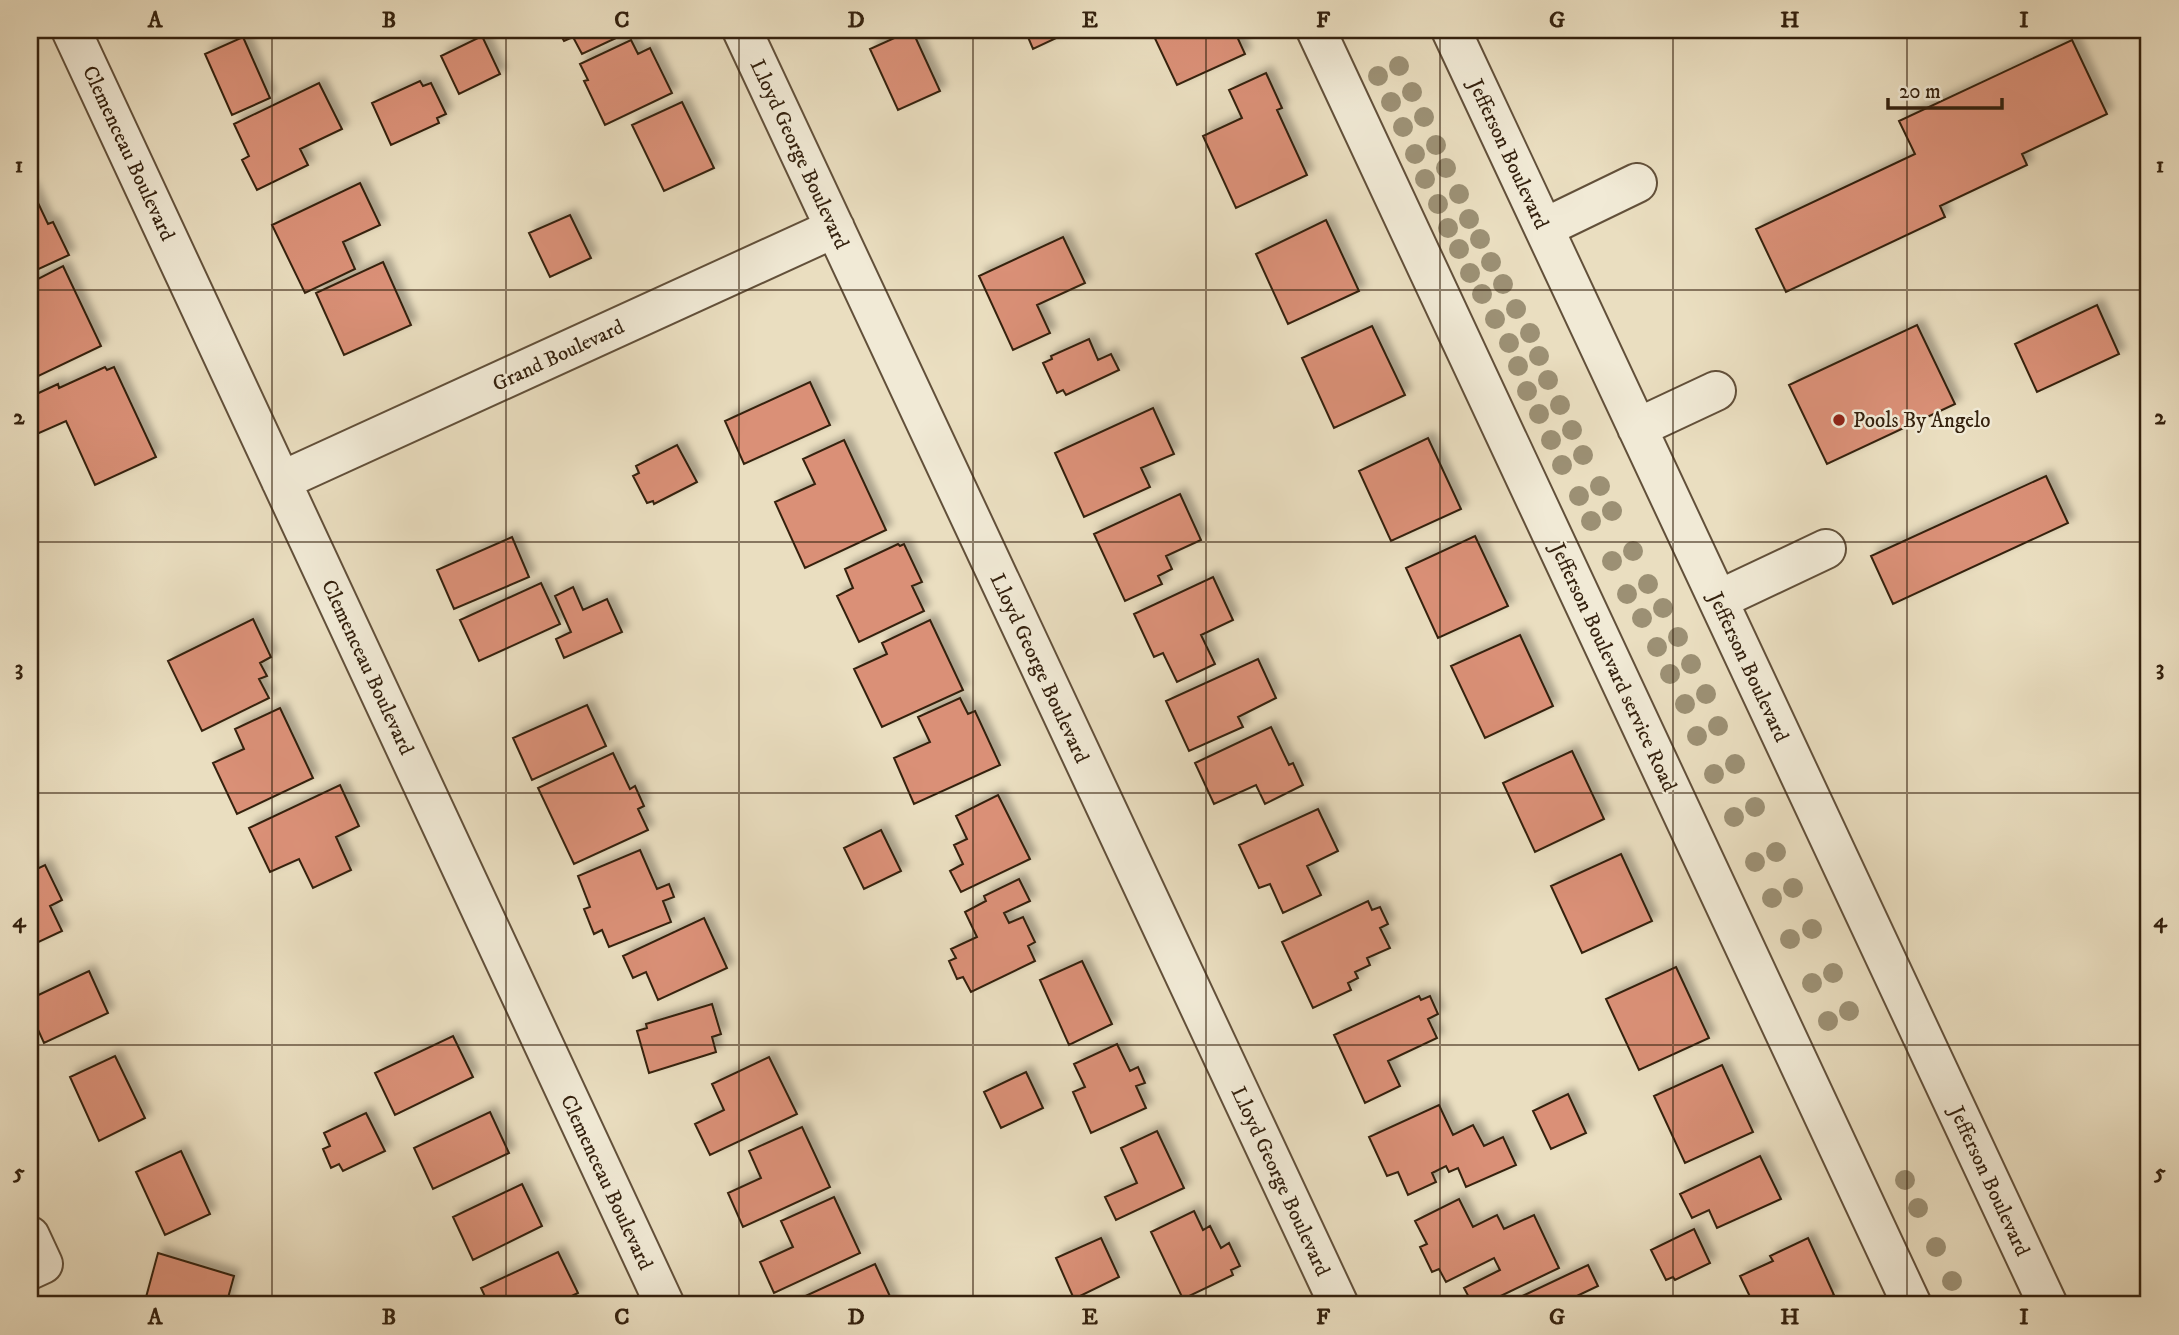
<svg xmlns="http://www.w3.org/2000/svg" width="2179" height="1335" viewBox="0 0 2179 1335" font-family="'IM FELL DW Pica',serif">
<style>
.building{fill:#da9077;stroke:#34210e;stroke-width:2;filter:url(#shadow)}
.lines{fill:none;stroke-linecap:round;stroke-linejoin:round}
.minor-casing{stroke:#62503a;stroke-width:42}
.minor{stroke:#f1ead6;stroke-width:38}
.tree{fill:#9c9074}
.grid{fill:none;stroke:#34210e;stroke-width:2;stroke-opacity:0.55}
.poi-dot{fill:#8f2418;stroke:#f1ead6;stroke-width:2.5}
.labels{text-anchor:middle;stroke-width:5;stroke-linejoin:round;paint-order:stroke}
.street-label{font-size:21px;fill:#34210e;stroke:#f1ead6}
.poi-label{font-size:21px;fill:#34210e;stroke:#f1ead6;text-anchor:start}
.neatline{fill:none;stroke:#34210e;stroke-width:2.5}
.grid-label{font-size:23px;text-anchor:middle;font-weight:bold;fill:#34210e}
</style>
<defs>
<filter id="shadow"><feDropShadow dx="6" dy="-6" stdDeviation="3.5" flood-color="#0004"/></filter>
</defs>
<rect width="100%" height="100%" fill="#eadec0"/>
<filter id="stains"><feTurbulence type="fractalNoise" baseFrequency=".00286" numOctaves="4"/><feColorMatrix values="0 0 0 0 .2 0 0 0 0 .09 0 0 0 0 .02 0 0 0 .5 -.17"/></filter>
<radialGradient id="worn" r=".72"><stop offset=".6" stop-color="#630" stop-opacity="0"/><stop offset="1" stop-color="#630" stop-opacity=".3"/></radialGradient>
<!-- building -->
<path class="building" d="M558,30H633L582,54L573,37L564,41Z
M912,30L940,91L898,110L870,49Z
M1025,30H1068L1069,32L1033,49Z
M1151,30H1234L1245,54L1177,85Z
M482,36L500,74L459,94L441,56Z
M243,37L270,98L232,115L205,54Z
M631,40L638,54L650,48L672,93L605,125L584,81L588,80L580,64Z
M2072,40L2107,114L2022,154L2027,165L1940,206L1945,217L1786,292L1756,229L1915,154L1899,121Z
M1266,73L1282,108L1277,110L1307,175L1236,208L1203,136L1242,118L1229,90Z
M420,81L423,86L431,83L446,114L437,118L439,123L391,145L372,103Z
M319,83L342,129L300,149L308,165L257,190L242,160L249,156L234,124Z
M682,102L714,168L664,191L632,125Z
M360,183L380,225L343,242L355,269L305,293L272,225Z
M30,186L48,224L53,222L69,255L30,273Z
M570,215L591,258L550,277L529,233Z
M1326,220L1359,291L1288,324L1256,254Z
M1063,237L1085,283L1037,305L1050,333L1013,350L979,276Z
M383,262L411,325L344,355L316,293Z
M63,266L101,346L30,380V316L37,313L30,298V283Z
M2097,305L2119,354L2037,392L2015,344Z
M1917,325L1955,404L1827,464L1789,385Z
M1372,326L1405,395L1334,428L1302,358Z
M1089,339L1098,360L1111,354L1119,370L1066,395L1063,390L1057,393L1043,363L1052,359L1051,356Z
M105,367L107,370L114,367L156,457L95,485L66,421L30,437V397L58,384L59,388Z
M810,382L830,425L744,464L725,421Z
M1153,408L1174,454L1141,468L1150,487L1084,517L1055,453Z
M1428,438L1461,509L1391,541L1359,471Z
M844,440L886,530L805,568L775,502L815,484L803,459Z
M677,445L697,482L654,504L653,501L647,503L633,476L639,473L636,466Z
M2046,476L2068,523L1893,604L1871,556Z
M1180,494L1201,540L1166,556L1172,569L1158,576L1162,584L1125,601L1094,534Z
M1475,536L1508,606L1438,638L1406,568Z
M512,537L529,577L454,609L437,570Z
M898,544L900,546L904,544L922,582L912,586L924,611L859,642L837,596L853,588L845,569Z
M1213,577L1233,620L1201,635L1215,664L1177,682L1163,653L1154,657L1134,614Z
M541,583L560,624L479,661L460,620Z
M573,587L583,610L607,599L622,632L564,658L556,639L571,632L555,596Z
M253,619L271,657L260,663L267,676L259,679L269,698L202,731L168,661Z
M930,620L963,690L882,727L854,669L887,654L882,643Z
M1520,635L1553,706L1485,738L1451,666Z
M1258,659L1276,698L1238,717L1243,727L1189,751L1166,701Z
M960,698L968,714L975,711L1000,765L914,804L894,758L930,742L918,717Z
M587,705L606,746L532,780L513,738Z
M280,708L313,778L237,814L213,763L244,749L235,729Z
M1271,727L1289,765L1293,763L1303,785L1265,804L1256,785L1214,804L1195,763Z
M1572,751L1604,819L1535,852L1503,783Z
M613,753L630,789L635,786L644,806L638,809L648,830L574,864L538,788Z
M340,785L359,826L336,837L351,870L313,888L299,859L270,872L249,828Z
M998,795L1030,859L961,892L950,871L963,864L954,845L967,839L956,816Z
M1318,809L1338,851L1307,866L1321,895L1283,913L1270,884L1259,888L1239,845Z
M881,830L901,871L864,889L844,848Z
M640,850L657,889L669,884L674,897L663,901L671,922L609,947L602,930L594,934L584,909L590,907L578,876Z
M1621,854L1652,921L1582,953L1551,886Z
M31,862L35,870L45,865L62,900L50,906L62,931L30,946Z
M1019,879L1030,901L1004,913L1009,923L1023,917L1035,942L1028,946L1035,961L971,992L963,977L957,979L949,961L956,958L951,949L977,937L965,912L986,901L984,896Z
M1368,901L1372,910L1380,907L1388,924L1380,928L1390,948L1367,958L1370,965L1355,972L1358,978L1348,983L1351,990L1313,1008L1282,942Z
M704,918L727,968L658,1000L646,972L633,978L623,956Z
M1082,961L1112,1024L1069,1045L1040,980Z
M1676,967L1709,1038L1639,1070L1606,999Z
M89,971L108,1013L44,1043L30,1012V999Z
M1419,996L1421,1000L1430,996L1438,1014L1428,1019L1437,1038L1388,1061L1400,1086L1365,1103L1334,1035Z
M712,1004L721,1034L712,1037L716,1052L649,1073L637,1031L647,1028L646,1024Z
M453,1036L473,1077L395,1115L375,1073Z
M1117,1044L1130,1071L1138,1067L1145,1083L1136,1086L1146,1108L1091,1133L1073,1092L1085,1087L1074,1064Z
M115,1056L145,1118L99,1141L70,1077Z
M769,1057L797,1114L710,1155L695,1124L724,1110L712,1084Z
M1722,1065L1753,1132L1685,1163L1654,1096Z
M1026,1072L1043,1108L1001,1128L984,1092Z
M1568,1094L1586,1133L1551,1149L1533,1111Z
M1439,1105L1453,1135L1473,1125L1484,1146L1503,1137L1516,1165L1466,1187L1458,1168L1449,1172L1446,1166L1432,1173L1436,1182L1408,1195L1398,1172L1387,1176L1369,1137Z
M490,1112L509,1153L433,1189L414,1148Z
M366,1113L385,1151L343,1171L339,1164L331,1168L323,1149L330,1146L324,1133Z
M802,1127L830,1187L743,1227L728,1193L761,1178L749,1151Z
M1157,1131L1184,1188L1116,1220L1105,1197L1137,1183L1121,1148Z
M181,1151L210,1214L165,1235L136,1172Z
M1760,1156L1781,1199L1717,1228L1709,1210L1692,1218L1680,1194Z
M522,1184L542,1226L473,1260L453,1217Z
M834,1197L860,1253L774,1293L760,1262L793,1247L781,1221Z
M1459,1199L1473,1227L1497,1215L1504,1229L1534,1215L1559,1268L1482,1305H1473L1464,1288L1500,1270L1494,1258L1446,1282L1439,1269L1432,1272L1420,1247L1427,1244L1415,1221Z
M1194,1211L1203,1230L1210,1226L1221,1248L1229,1243L1240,1266L1231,1270L1233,1275L1183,1299L1151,1232Z
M1694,1229L1710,1263L1675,1280L1673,1277L1666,1280L1651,1250Z
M1101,1238L1119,1277L1074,1299L1056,1258Z
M1808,1238L1834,1295L1812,1305H1754L1740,1276L1773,1261L1770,1256Z
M558,1252L578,1293L553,1305H489L481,1288Z
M158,1253L234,1276L226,1305H151V1302L145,1301Z
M875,1264L894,1305H797L801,1298Z
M1588,1265L1598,1286L1558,1305H1519L1516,1299Z"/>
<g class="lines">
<!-- minor casing -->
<g class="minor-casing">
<path id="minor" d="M71,30L665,1305
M742,30L1339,1305
M1316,30L1912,1305
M1451,30L2048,1305
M1544,228L1637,183
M1637,428L1716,391
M281,481L835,228
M1718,600L1826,549
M30,1236L43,1264L30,1270"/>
</g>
<!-- minor -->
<use href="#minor" class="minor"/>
</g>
<!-- trees -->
<g class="tree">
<circle cx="1399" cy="66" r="10"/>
<circle cx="1378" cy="76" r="10"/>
<circle cx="1412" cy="92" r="10"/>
<circle cx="1391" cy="102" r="10"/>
<circle cx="1424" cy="117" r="10"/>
<circle cx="1403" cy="127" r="10"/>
<circle cx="1436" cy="145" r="10"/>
<circle cx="1415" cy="154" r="10"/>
<circle cx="1446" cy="168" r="10"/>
<circle cx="1425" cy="179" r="10"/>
<circle cx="1459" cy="194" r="10"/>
<circle cx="1438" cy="204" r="10"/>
<circle cx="1469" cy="219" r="10"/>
<circle cx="1448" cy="228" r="10"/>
<circle cx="1480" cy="239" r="10"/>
<circle cx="1459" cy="249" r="10"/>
<circle cx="1491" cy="262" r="10"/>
<circle cx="1470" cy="273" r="10"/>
<circle cx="1503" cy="284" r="10"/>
<circle cx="1482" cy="294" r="10"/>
<circle cx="1516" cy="309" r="10"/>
<circle cx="1495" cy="319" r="10"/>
<circle cx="1530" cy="333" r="10"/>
<circle cx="1509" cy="343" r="10"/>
<circle cx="1539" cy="356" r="10"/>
<circle cx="1518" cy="366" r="10"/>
<circle cx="1548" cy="380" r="10"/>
<circle cx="1527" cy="391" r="10"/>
<circle cx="1560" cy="405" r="10"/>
<circle cx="1539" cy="414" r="10"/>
<circle cx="1572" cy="430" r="10"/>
<circle cx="1551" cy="440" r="10"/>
<circle cx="1583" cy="455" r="10"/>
<circle cx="1562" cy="465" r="10"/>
<circle cx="1600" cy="486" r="10"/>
<circle cx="1579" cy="496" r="10"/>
<circle cx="1612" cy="511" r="10"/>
<circle cx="1591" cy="521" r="10"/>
<circle cx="1633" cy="551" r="10"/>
<circle cx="1612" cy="561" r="10"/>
<circle cx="1648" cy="584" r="10"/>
<circle cx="1627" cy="594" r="10"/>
<circle cx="1663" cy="608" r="10"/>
<circle cx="1642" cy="618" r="10"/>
<circle cx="1678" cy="637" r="10"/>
<circle cx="1657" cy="647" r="10"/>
<circle cx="1691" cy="664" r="10"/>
<circle cx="1670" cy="674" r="10"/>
<circle cx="1706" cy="694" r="10"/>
<circle cx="1685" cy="704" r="10"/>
<circle cx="1718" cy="726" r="10"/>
<circle cx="1697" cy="736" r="10"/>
<circle cx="1735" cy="764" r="10"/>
<circle cx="1714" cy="774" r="10"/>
<circle cx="1755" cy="807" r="10"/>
<circle cx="1734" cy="817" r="10"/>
<circle cx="1776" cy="852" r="10"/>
<circle cx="1755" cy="862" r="10"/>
<circle cx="1793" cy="888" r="10"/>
<circle cx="1772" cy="898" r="10"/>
<circle cx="1812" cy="929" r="10"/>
<circle cx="1790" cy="939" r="10"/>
<circle cx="1833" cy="973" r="10"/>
<circle cx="1812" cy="983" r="10"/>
<circle cx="1849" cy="1011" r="10"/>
<circle cx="1828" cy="1021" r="10"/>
<circle cx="1905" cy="1180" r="10"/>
<circle cx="1918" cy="1208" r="10"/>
<circle cx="1936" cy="1247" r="10"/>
<circle cx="1952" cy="1281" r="10"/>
</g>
<!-- grid -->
<path class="grid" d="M272,30V1305M506,30V1305M739,30V1305M973,30V1305M1206,30V1305M1440,30V1305M1673,30V1305M1907,30V1305M30,290H2149M30,542H2149M30,793H2149M30,1045H2149"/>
<!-- markers -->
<circle class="poi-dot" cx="1839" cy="420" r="7"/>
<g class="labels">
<!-- street labels -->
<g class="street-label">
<text transform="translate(129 153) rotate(65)" y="7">Clemenceau Boulevard</text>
<text transform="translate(800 154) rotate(65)" y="7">Lloyd George Boulevard</text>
<text transform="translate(1509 154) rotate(65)" y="7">Jefferson Boulevard</text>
<text transform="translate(558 355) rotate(-25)" y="7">Grand Boulevard</text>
<text transform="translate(368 667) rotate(65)" y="7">Clemenceau Boulevard</text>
<text transform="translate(1614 667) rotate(65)" y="7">Jefferson Boulevard service Road</text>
<text transform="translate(1749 667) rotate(65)" y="7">Jefferson Boulevard</text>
<text transform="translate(1040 668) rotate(65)" y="7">Lloyd George Boulevard</text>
<text transform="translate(1281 1181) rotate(65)" y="7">Lloyd George Boulevard</text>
<text transform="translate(1990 1181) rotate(65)" y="7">Jefferson Boulevard</text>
<text transform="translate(607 1182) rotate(65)" y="7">Clemenceau Boulevard</text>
</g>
<!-- poi labels -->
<g class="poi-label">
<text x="1853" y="427">Pools By Angelo</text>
</g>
</g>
<!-- margin -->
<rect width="2179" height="1335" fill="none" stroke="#eadec0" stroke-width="77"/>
<!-- scale -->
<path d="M1888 98v10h114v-10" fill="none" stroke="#34210e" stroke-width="3.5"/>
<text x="1899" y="98" font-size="21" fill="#34210e" stroke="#f1ead6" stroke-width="5" paint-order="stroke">20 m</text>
<rect x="38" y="38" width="2102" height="1258" class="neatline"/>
<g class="grid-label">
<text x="155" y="27">A</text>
<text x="389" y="27">B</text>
<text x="622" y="27">C</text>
<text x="856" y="27">D</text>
<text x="1090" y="27">E</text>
<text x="1323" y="27">F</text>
<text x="1557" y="27">G</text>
<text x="1790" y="27">H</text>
<text x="2024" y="27">I</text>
<text x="19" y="172">1</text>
<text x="2160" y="172">1</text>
<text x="19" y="424">2</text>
<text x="2160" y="424">2</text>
<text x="19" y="675">3</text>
<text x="2160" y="675">3</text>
<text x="19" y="927">4</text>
<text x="2160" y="927">4</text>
<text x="19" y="1179">5</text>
<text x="2160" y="1179">5</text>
<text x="155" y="1324">A</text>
<text x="389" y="1324">B</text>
<text x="622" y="1324">C</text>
<text x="856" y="1324">D</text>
<text x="1090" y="1324">E</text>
<text x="1323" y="1324">F</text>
<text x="1557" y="1324">G</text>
<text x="1790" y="1324">H</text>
<text x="2024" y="1324">I</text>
</g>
<rect width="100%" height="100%" filter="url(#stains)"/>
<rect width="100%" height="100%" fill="url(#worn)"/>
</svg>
